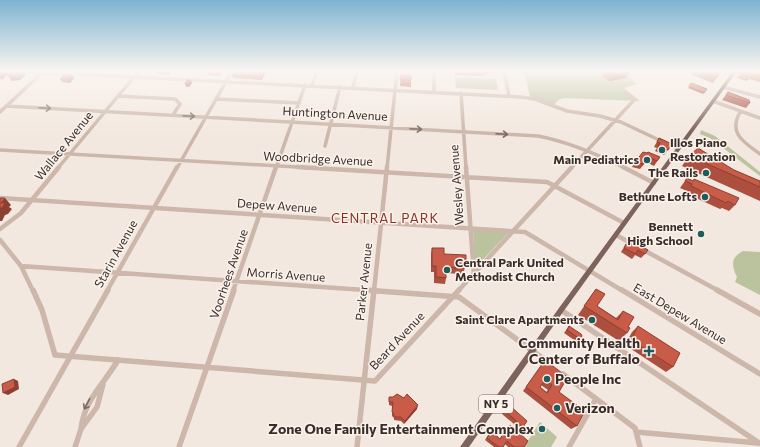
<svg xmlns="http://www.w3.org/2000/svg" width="760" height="447" viewBox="0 0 760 447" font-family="Commissioner,sans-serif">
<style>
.green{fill:#bac39e}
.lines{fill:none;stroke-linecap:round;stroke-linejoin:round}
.minor-far2{stroke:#ccb7aa;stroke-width:3.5}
.minor-far1{stroke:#ccb7aa;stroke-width:4.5}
.minor{stroke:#ccb7aa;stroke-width:5.5}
.major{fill:#7c635b;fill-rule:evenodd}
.wall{fill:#ac4f3e;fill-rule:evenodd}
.shaded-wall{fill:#8c4032}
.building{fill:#c85c48;stroke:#8c4032;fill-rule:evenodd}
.oneway{stroke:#7b6b64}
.poi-dot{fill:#1e5c5b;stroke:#fbf2ec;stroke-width:1.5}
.labels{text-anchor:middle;stroke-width:3;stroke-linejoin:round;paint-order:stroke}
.shield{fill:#fbf2ec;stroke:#736864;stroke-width:1}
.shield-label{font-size:11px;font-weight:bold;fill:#392d2a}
.street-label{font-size:12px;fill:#392d2a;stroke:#fbf2ec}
.poi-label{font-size:12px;font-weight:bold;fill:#392d2a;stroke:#fbf2ec;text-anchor:end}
.neighbourhood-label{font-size:13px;letter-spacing:1px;fill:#8a3121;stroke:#fbf2ec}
.near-poi-label{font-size:14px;font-weight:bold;fill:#392d2a;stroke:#fbf2ec;text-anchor:end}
</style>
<rect width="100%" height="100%" fill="#f3e8df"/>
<!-- green -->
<path class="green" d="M524,71H621L637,84L624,88L640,101L565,98L560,99L553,105L530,97Z
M455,77L496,79L498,90L456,88Z
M701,130L715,136L760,172V176L710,138L700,134Z
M473,230L509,232L475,268Z
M743,251L760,252V295L735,282L737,277C731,265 731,257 743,251Z
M540,422L557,437L551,447H524Z"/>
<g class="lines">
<!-- minor-far2 -->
<path class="minor-far2" d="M17,71L521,97L535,99L567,111L600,116L621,122L678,149
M434,71V92
M504,71L509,96
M734,72L746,74
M312,85L317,71
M353,87L357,71
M723,87L760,97
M461,93L466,168
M118,96L175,99L180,104L173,115
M216,99L299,103
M713,101L760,118
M6,106L538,136C569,142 597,154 625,168
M0,112L43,72
M740,112C728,134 744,142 760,154
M325,146L340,87
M0,150L314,168
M58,168L139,71
M177,168L232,71
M276,168L305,85
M387,168L397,71
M571,168L634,100L626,93"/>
<!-- minor-far1 -->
<path class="minor-far1" d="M297,167L547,182L624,223
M466,167L474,275
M623,167L654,183
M0,198L525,232L623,291
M0,229L21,213L59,167
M616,235L719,291
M0,240L21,266L33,291
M21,266L379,291
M107,291L177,167
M233,291L276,167
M374,291L387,167
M458,291L572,167"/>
<!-- minor -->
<path class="minor" d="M33,290L42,310L55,355L375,381L459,290
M365,290L459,297L549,363
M622,290L760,374
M717,290L760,314
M561,310L759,443
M563,374L635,428L640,447
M81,429C84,400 104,384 118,360
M636,432L758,443
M19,447L108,290
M75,447L81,429L97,407L103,384
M179,447L234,290
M357,447L374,290
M569,447L596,399"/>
<!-- major -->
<path class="major" d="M733,71H737L563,312L469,447H460L559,308Z"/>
</g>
<!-- wall -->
<path class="wall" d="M157,71H172L169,75L156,74V73Z
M219,71L221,76L208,75V73Z
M266,71L262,80L233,78L232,75Z
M455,71H490L489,74H485L484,76L455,75Z
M603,71H629L630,72L626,78L609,81L601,75Z
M691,71H715L718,75H719L713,83L690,74Z
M753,71H760V74L754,72Z
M741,74L760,75V82L749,79L747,81L737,78Z
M72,75L74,78L70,83L62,82L60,79Z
M401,75H411V87L400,86Z
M192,83L189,87H186L185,84Z
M691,83L707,89L703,94L688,88Z
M728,92L750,103L746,108L722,100Z
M659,138L672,144L664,155L655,151L657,148L654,147Z
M647,153L660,157L654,166L646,162L640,169L632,167L635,162Z
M689,156L734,170L760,181V201L682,166Z
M687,178L735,205L729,211L722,208L720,209L685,193L687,191L680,188Z
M633,242L645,254L641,258L635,255L632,259L621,252L626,244L630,245Z
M432,248L444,254L466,263L464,271H462L461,274L446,273V278L445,284L434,283V272H431V254Z
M596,289L597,306L616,318L623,311L628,327L627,333L619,341L578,315Z
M569,326L580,339L577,342L564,333Z
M638,326L673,367L666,372L625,345L632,332Z
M545,360L559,392L577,426L571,429L523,391ZM541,385L548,390L546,392L540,387Z
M389,397L417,409L404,424L401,421L394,420V418L392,416V406L389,405Z
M509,405L523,427L520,429L502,414Z
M510,425L524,447H508L505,444L503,447H494L485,440L491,431L500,439L503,434L506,436L508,433L506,430Z"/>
<!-- shaded-wall -->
<path class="shaded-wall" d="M2,71H6L8,74L18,71H23L26,75L20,80L12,81L7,75L2,80L0,78V73Z
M264,71H266L262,80L261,77Z
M630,72L626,78L609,81L612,75Z
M72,75L74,78L70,83L67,79Z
M191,80L192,83L189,87L188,84Z
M5,198L11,205L9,207L12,209L8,214L5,215L2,221H0V208L1,203Z
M14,379L18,381L19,389L8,395L3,393Z
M418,405L417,409L404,424L405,421Z"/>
<!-- building -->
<path class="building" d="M11,71H18L15,74L7,75Z
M157,71H170L169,73H156Z
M209,71H219L220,74L208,73Z
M235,71H264L261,77L232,75Z
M608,71H629L630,72L612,75Z
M699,71H715L719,73L717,75H719L717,78Z
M743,72L760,75V77L751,75V77L741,74Z
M64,75H72L67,79H60Z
M401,75H411V80H400Z
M187,80H191L188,84H185Z
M691,83L707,89L704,93L689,86Z
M728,92L749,100L750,103L726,95Z
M659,138L672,144L668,150L658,146L660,143L657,142Z
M698,148L734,170L760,181V187L689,156Z
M643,152L647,153L648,152L660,157L657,161L649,157L643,164L635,162Z
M687,178L693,181L694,179L739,198L735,205L728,201L726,203L691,186L692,184L685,181Z
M0,198H5L1,203H5L2,208H0Z
M633,242L648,250L645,254L638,250L636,254L624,248L626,244L631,245Z
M432,248H444V254L466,255V263L465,265H463V268L446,267V278L436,277V266H432Z
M596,289L605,294L597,306L618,320L623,311L634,317L628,327L630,328L627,333L584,306Z
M569,326L581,334L582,336L580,339L567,330Z
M638,326L680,353L673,367L631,340Z
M545,360L566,376L567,378L559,392L585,411L577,426L526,387ZM545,380L552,385L547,393L540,387Z
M14,379L15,387L3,393L2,384Z
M397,394L404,398L407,394L418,405L405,421L401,417H394V414L392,412L393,402H389V397H393Z
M509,405L527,421L523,427L505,411Z
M510,425L528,441L524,447H514L507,441L503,447H499L487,438L491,431L500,439L503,434L506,437L511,430L508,428Z"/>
<!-- one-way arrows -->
<defs><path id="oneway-shaft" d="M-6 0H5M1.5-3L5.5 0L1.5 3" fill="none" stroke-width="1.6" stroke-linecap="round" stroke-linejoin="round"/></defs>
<g class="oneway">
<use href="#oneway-shaft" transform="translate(45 108) rotate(3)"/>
<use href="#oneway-shaft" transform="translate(189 116) rotate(3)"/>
<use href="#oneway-shaft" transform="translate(416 129) rotate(3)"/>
<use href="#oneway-shaft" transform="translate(502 134) rotate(3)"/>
<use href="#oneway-shaft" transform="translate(87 404) rotate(118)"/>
</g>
<!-- sky -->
<linearGradient id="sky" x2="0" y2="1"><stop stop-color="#7db3d1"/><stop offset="0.53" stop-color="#faf5f1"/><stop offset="1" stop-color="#faf5f1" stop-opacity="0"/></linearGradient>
<rect width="760" height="134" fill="url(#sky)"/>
<!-- markers -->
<g class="poi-dot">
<circle cx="662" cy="150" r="4"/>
<circle cx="647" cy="160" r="4"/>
<circle cx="706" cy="173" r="4"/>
<circle cx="705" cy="197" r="4"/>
<circle cx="701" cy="234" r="4"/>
<circle cx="447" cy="270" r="4"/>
<circle cx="592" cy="320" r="4"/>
<path d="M647 345h4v4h4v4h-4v4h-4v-4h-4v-4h4z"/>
<circle cx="547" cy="379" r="4"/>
<circle cx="557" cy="408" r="4"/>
<circle cx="542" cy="429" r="4"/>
</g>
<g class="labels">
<!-- shield labels -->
<rect class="shield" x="479" y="395" width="34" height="18" rx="3"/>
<g class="shield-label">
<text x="496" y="408">NY 5</text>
</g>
<!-- street labels -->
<g class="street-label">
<text transform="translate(335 114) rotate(3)" y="4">Huntington Avenue</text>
<text transform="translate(64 146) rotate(-51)" y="4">Wallace Avenue</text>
<text transform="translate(318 159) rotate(3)" y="4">Woodbridge Avenue</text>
<text transform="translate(457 185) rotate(-94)" y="4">Wesley Avenue</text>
<text transform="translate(277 206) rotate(4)" y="4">Depew Avenue</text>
<text transform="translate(116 254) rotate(-61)" y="4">Starin Avenue</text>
<text transform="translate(229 274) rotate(-71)" y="4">Voorhees Avenue</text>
<text transform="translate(286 275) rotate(4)" y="4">Morris Avenue</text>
<text transform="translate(364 282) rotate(-84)" y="4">Parker Avenue</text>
<text transform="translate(680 314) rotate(31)" y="4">East Depew Avenue</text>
<text transform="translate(397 341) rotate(-47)" y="4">Beard Avenue</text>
</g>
<!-- poi labels -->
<g class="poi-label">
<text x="670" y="147" text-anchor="start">Illos Piano<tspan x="670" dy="14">Restoration</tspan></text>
<text x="639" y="164">Main Pediatrics</text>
<text x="698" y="177">The Rails</text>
<text x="697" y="201">Bethune Lofts</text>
<text x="693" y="231">Bennett<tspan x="693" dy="14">High School</tspan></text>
<text x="455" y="267" text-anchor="start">Central Park United<tspan x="455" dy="14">Methodist Church</tspan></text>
<text x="584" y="324">Saint Clare Apartments</text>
</g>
<!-- neighbourhood labels -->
<g class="neighbourhood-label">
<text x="385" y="223">CENTRAL PARK</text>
</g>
<!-- near-poi labels -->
<g class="near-poi-label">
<text x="640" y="348">Community Health<tspan x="640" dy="16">Center of Buffalo</tspan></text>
<text x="555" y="384" text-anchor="start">People Inc</text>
<text x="565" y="413" text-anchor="start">Verizon</text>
<text x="534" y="434">Zone One Family Entertainment Complex</text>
</g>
</g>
</svg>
